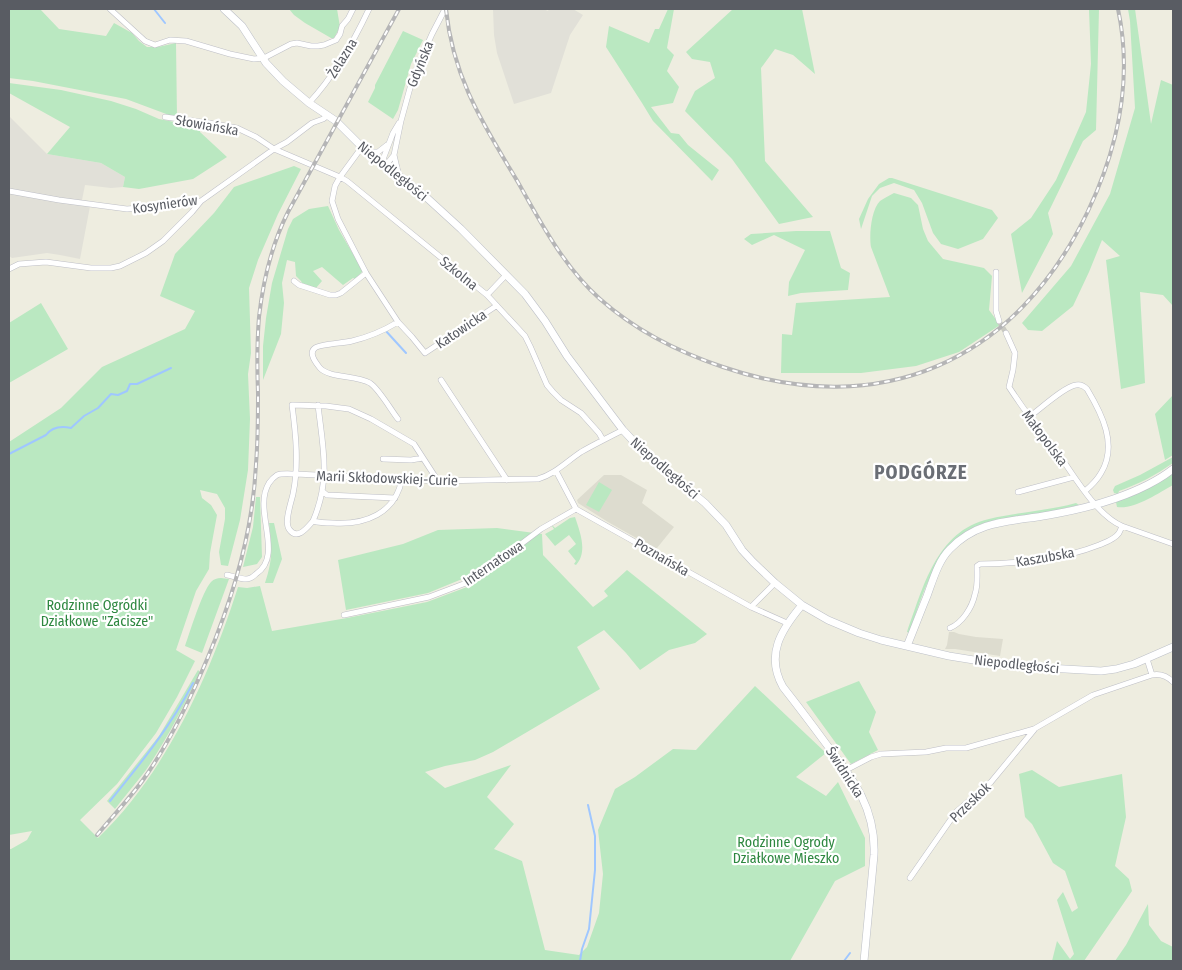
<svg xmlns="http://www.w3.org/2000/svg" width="1182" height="970" viewBox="0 0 1182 970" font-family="'Fira Sans Condensed',sans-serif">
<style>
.industrial{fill:#e1e0d8}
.education{fill:#dddccf}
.green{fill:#bae8c1}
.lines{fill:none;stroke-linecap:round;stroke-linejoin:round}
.stream{stroke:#9fc7ff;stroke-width:2}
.street-tunnel{stroke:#c9c9c1;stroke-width:5;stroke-dasharray:5 2.5;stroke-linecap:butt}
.street-casing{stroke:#bebfc6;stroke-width:6}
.secondary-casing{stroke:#bdc0c8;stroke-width:8}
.street{stroke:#fff;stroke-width:5}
.secondary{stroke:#fff;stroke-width:7}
.rail-casing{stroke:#b5b5b6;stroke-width:4}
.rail{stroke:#fff;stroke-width:2;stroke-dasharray:5.5;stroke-linecap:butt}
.labels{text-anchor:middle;stroke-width:4.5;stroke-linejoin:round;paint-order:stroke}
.street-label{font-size:14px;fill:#595c63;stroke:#fff}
.park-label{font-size:14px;fill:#2d873f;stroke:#fff}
.district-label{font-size:19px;font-weight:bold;letter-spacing:1px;fill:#6a6e75;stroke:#fff}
</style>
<rect width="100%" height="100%" fill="#eeede0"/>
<!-- industrial -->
<path class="industrial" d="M493,9H543L548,11L549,9H573L583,15L570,35L551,93L514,104L497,53L494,35Z
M9,116L47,154L101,163L125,177L123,187L111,188L85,185L82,200L91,201L80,259L60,255L47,253L12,258L9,256Z"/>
<!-- education -->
<path class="education" d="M604,475H621L647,490L642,503L674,527L657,548H654L608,522L578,503L577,500Z
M949,632H954L959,634L976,637L1003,639L1000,656L955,649H945L947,645Z"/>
<!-- green -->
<path class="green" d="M9,9H40L59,29L106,36L114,23L132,33L139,41L147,47H158L176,43L177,118L126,99L33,81L9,78Z
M289,9H337L340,27L334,38H331L305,23L294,15Z
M668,9H674L667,48L674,55L667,71L679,87L673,103L651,107L671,133L679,134L688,145L719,170L712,181L653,121L642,103L606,47L609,26L649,43L655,29H659Z
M733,9H802L815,74L793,55L775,49L761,68L765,161L813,217L779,224L732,159L685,111L695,91L715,78L710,62L692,59L686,52Z
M1089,9H1099L1096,130L1083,141L1048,213L1053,234L1022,293L1011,234L1031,218L1056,180L1086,112L1091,64Z
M1128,9H1135L1151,124L1161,80L1173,85V306L1163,295L1140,292L1145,383L1121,389L1106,260L1120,256L1102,240L1089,272L1073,306L1042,331L1028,330L1022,323L1071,266L1110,194L1135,108L1130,21Z
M403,31L423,40L411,64L398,110L393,119L368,102L375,88V85Z
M9,83L61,90L111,101L136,109L159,119L200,127V132L227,157L193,179L139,189L123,187L125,177L101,163L47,154L70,127L9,93Z
M294,166L301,169L278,214L258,260L249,288L251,353L248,374L250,419L248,470L240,520L228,566L221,565L219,552L225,519V508L217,494L200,490L202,498L211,505L217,515L210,553L209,569L196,591L176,650L195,661L177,697L156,733L117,784L80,820L98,838C166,773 210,675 238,587L247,588L260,586L272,631L347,618L427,602L475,584L467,577L428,593L346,610L338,560L403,544L438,530L497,528L542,534L543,555L593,607L608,596L604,591L627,570L707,634L695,643L669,650L640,670L626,653L604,630L577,647L600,689L493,752L475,760L445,766L425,772L445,788L511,765L487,797L514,824L494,849L522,861L545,950L579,955L587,947L599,913L603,874L598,830L615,789L635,777L673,749L696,750L755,686L826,753L796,777L826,796L838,782L865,838V866L835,881L790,961H9V849H11L27,840L32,831L9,835V442L61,408L102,367L185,329L195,311L160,296L175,254L214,213L234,187Z
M889,178H892L992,210L998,218L983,239L958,249L941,244L933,233L922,203L914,190L894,183L880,188L872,196L861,229L859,219L868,199L879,184Z
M894,193L911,198L918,205L923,229L928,241L943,259L984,268L992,276L989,310L1000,325L959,352L916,366L861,373H781L782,334L792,335L796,303L890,297L871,247C869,236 871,210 880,201C884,198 889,196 894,193Z
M328,206L339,230L363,271L355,279L353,278L343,285L322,267L313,271L322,281L316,288L302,283L301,281L296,276L295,262L287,260L282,283L284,303L281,334L263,380V346L266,318L272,283L288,229L293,219L309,209Z
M796,231H830L841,268L850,273L848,290L801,293L788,296L789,282L805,250L774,235L752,245L744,239L751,234Z
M41,303L68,349L9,383V323Z
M1173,395V455L1165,460L1155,414Z
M1173,457V463C1156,475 1139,484 1119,491L1118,494L1114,493L1113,490L1115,486L1140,475Z
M1173,473V485C1159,493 1133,510 1117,507L1116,502L1118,501V500Z
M599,482L612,490L599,512L586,505Z
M256,497H260L262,557L257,564L243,567L253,527Z
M1076,503L1079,505C1061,509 1044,513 1026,516C1013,517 1000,518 988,522C938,535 925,590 909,633L907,632C923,588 936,531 989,519C1018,512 1047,511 1076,503Z
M575,517C580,532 588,552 576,565L574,564L576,561L568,551L576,544L569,535L555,546L545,534L554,529L552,526H553L555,528L570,518Z
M269,523H274L282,559L273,583H265C273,559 272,548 269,523Z
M221,578L229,579L202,653L185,646C190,632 202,592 211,582C214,579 217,578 221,578Z
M198,670L200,672C184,706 167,739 146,770C136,783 125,796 115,809L107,801L159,736Z
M859,681L876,712L869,732L878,750L851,764L806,702Z
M1032,770L1059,787L1122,774L1126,817L1115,866L1129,879L1132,891L1084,961H1052L1057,941L1070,959L1074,954L1057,900L1063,892L1072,912L1078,908L1065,871L1053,863L1032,824L1025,817L1019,774Z
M1148,904L1149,925L1161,941L1173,947V961H1115L1126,945Z"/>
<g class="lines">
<!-- stream -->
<path class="stream" d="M154,9L165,23
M385,330L406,353
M9,454L46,435C52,427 62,426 71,428L84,416L98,408L111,394L118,395L127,391L130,384H137L171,368
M110,801C141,763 171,726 193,683
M580,961L582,949L589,929L595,870V836L588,805
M844,961L850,953"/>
<!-- street-tunnel -->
<path class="street-tunnel" d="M999,321L1006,333"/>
<!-- street casing -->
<g class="street-casing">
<path id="street" d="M110,9L145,41L155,45L170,40L186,41L230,54L254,59L264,58L291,44L297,43L311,46H318L324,45L336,40L340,34L342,26L348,19L353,9
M309,103C335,75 353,43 369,9
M165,117L209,123L237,128L256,137L274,149L340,177L347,181L487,295L525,336L530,346L547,385L553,392L561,400L581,413L599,433L603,440
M362,147L340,177L335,186L332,201L338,219L366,273L398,322L412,337L425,353L496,306
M370,152H378L387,145
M394,155L399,176
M382,162L393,133L399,123
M386,165L394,155L401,121L413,77L432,34L445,9
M9,191L59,200L127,209L172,205L201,201L274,149L287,142L312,123L323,119L327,116
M9,269L19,264L46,262L91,268H111L120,266L146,253L163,241L192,212L201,201
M996,272V311L999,321
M294,281L299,285L330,295H336L341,293L366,273
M487,295L506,275
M398,322C383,331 369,337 352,341C345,343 319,344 315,348C308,353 316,363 320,368C329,378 356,375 370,383C379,389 391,410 398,419
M1006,333L1015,353L1013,370L1009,387C1024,410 1040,431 1057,452C1074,475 1096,515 1122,526
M441,380L507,480
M1029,417C1039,410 1065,386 1076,385C1080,384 1084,386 1087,389C1102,414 1118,445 1101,473C1097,480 1091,486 1085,491
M383,459L411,460L423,458
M556,471L576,509L751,607L787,623
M402,479C395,514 365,525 333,523C326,523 320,523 313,521C307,528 297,541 289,529C284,522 291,503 293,494C299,465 296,435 292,405L326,406L341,408L349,409L371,419L414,444L438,481
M322,491L327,495L395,498
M1018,492L1074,477
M313,521C331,479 323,449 318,405
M227,575C233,576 240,579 246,579C250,579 253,577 256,574C285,555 252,510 269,483C271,480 274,477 277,475C282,473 290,474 296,474L438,481L538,479C555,474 566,462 581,452C595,444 609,437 623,430
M751,607L775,583
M344,615L429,597L466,583L492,566L541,529L576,509
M950,628C962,623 972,608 975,594C978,586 977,576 977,566L980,564C1021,563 1061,560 1099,545C1106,542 1114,540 1119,533C1120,531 1121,529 1122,526L1173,544
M1147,659L1152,675C1161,673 1167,676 1173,682
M846,770L871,757L881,754L926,752L946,748H966L1034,729L1093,695L1152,675
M910,878L956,812L991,782L1034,730"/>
</g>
<!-- secondary casing -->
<g class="secondary-casing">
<path id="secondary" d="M224,9L242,26L266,63L283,81L309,103L336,121L362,147L426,197L461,229L525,294L545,321L567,356L623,430L637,445L657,464L705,503L726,525L742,550L753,562L775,583L802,605L828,620L859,633L881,640L949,656L1011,666L1101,671L1116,669L1134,664L1173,647
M802,605C781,630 765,655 783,687C798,706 813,726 827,745C854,780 876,809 874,855L864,961
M907,646C914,629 920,613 927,596C933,580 938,561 950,549C979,519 1012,522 1049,515C1089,508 1141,494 1173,469"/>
</g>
<!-- street -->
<use href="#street" class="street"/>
<!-- secondary -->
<use href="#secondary" class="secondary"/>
<!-- rail casing -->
<g class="rail-casing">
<path id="rail" d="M446,9C453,79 484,125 519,184C542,225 565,268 600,299C635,330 678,352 723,367C881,421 1016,362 1088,211C1118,148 1133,79 1118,9
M97,835C112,817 129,799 143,780C170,742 190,700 208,657C234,595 253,531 256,464C258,440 258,416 258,393C257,368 257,342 259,317C263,281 272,244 288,212L399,9"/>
</g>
<!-- rail -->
<use href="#rail" class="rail"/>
</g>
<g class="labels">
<!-- street labels -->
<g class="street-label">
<text transform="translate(342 58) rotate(-58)" y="5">Żelazna</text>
<text transform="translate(420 64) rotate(-68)" y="5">Gdyńska</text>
<text transform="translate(207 125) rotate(10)" y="5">Słowiańska</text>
<text transform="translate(393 171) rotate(39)" y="5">Niepodległości</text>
<text transform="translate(165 204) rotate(-8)" y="5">Kosynierów</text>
<text transform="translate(459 273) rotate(39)" y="5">Szkolna</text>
<text transform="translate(461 329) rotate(-34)" y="5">Katowicka</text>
<text transform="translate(1045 438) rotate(53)" y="5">Małopolska</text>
<text transform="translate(665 468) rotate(41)" y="5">Niepodległości</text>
<text transform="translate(387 478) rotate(2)" y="5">Marii Skłodowskiej-Curie</text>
<text transform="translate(662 557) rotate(30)" y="5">Poznańska</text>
<text transform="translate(1045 557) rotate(-10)" y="5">Kaszubska</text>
<text transform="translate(493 563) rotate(-34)" y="5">Internatowa</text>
<text transform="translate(1017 664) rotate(6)" y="5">Niepodległości</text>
<text transform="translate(845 772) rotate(57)" y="5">Świdnicka</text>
<text transform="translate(970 802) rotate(-44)" y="5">Przeskok</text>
</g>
<!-- park labels -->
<g class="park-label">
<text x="97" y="610">Rodzinne Ogródki<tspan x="97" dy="16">Działkowe "Zacisze"</tspan></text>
<text x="786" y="847">Rodzinne Ogrody<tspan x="786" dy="16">Działkowe Mieszko</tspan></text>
</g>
<!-- district labels -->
<g class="district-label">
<text x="921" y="479">PODGÓRZE</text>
</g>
</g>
<!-- border -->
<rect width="1182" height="970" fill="none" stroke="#595c63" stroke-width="20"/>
</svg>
